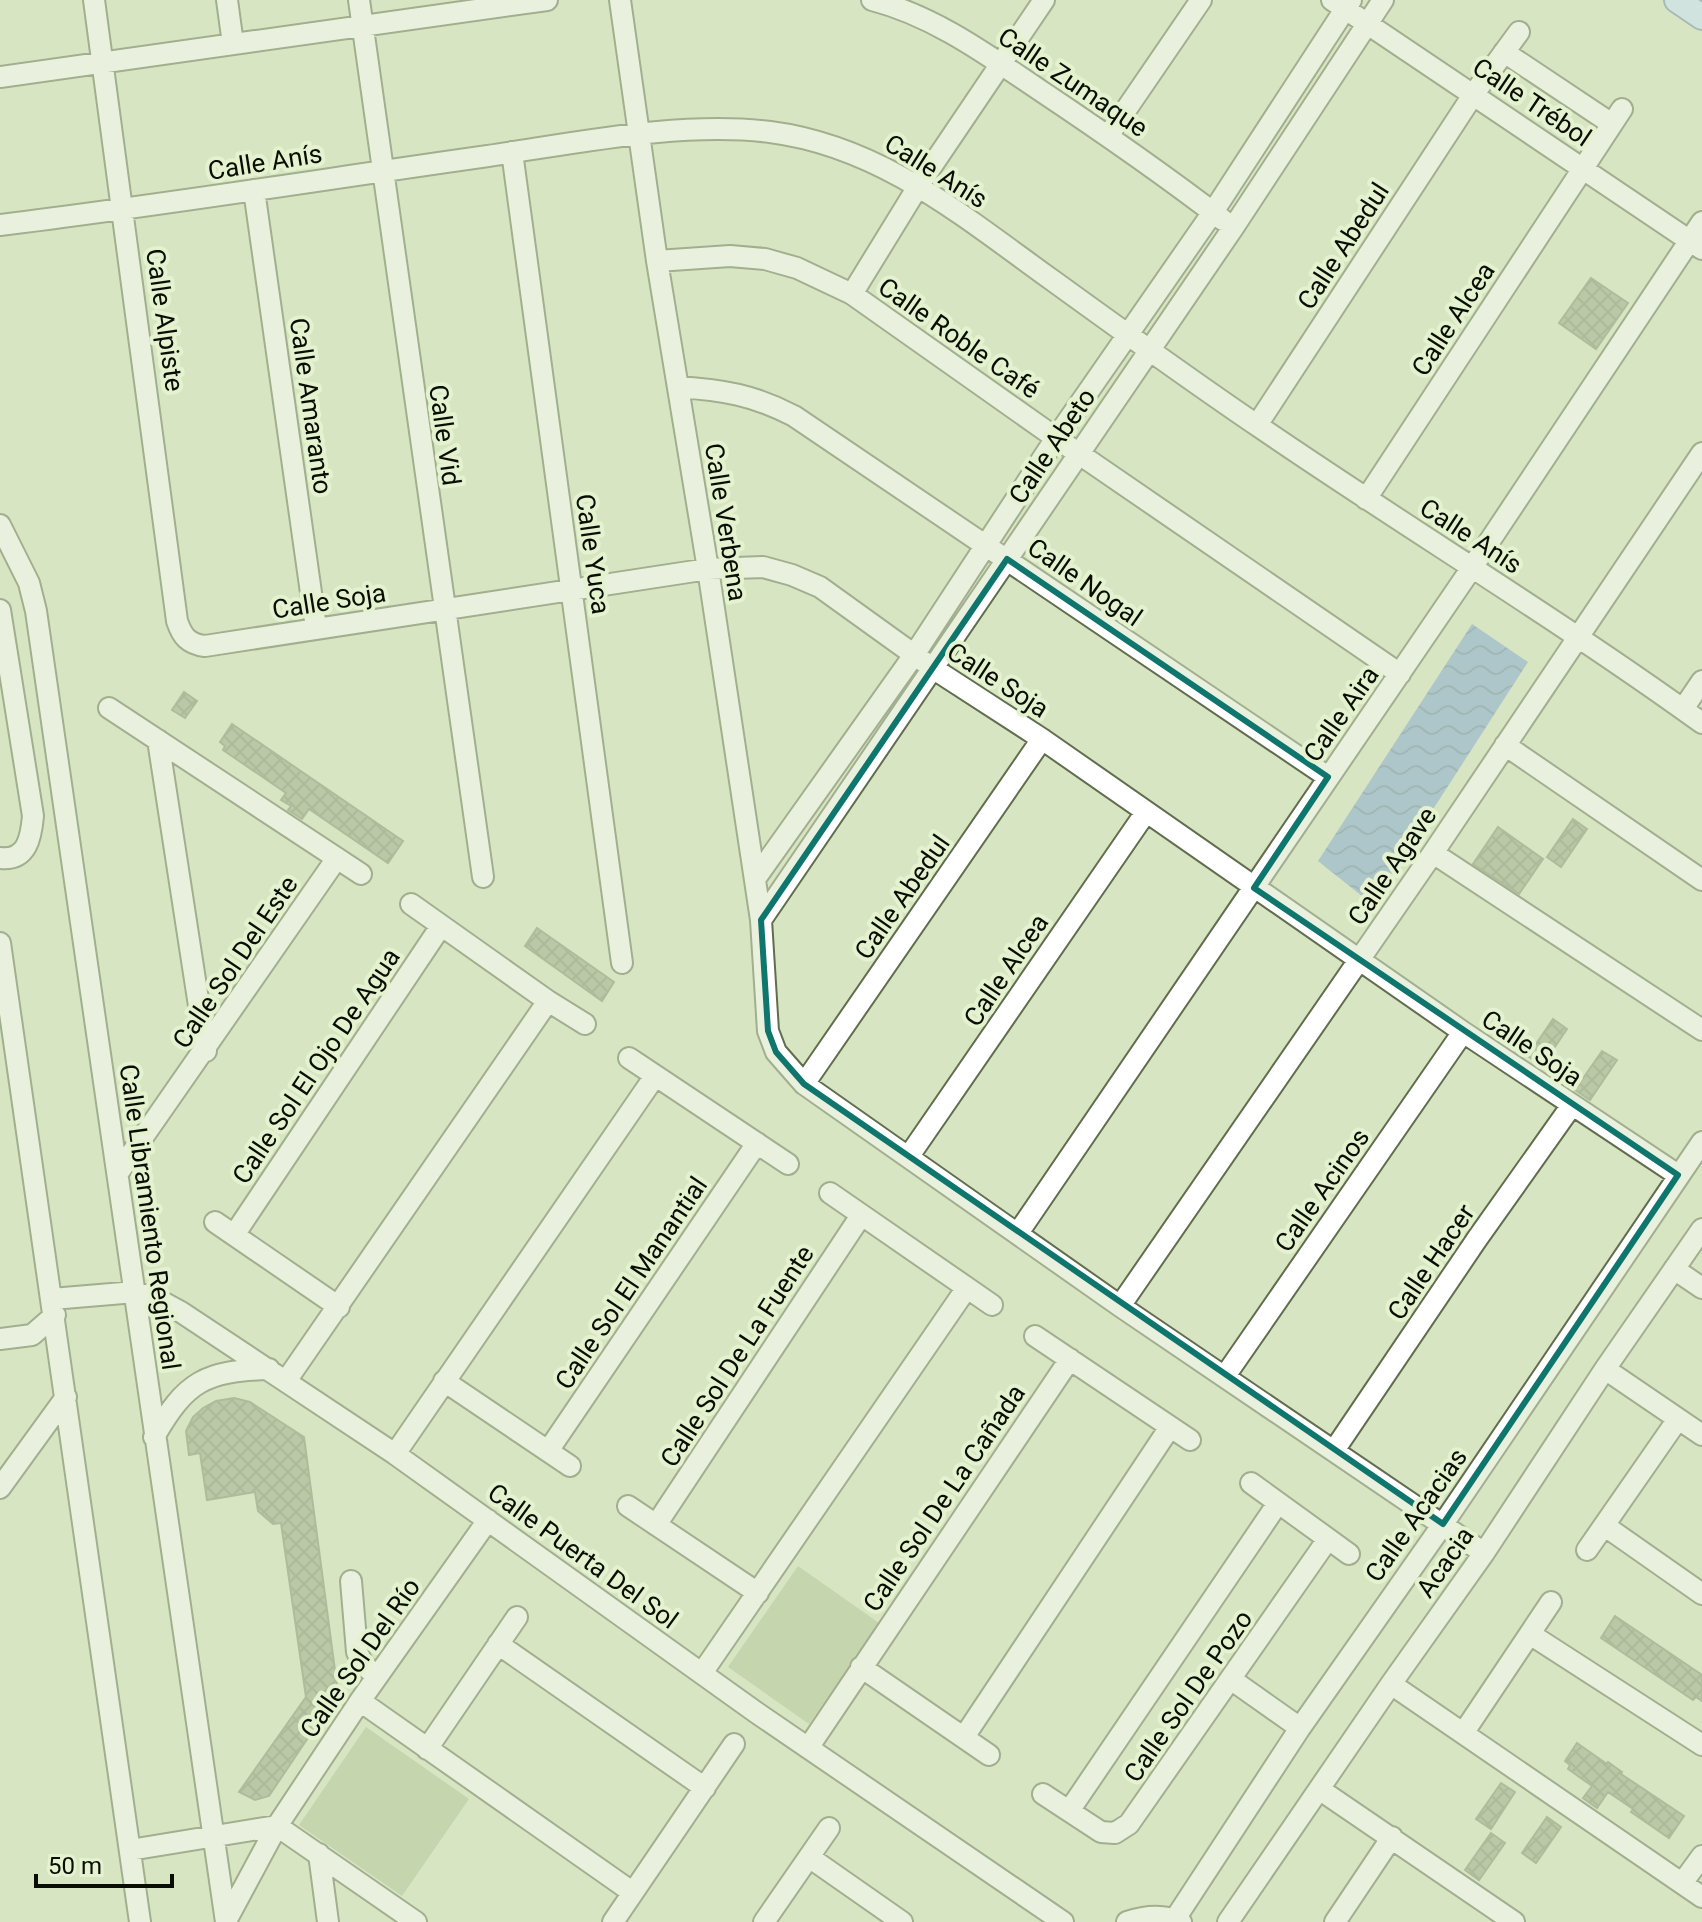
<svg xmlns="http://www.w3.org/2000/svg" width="1702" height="1922" viewBox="0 0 1702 1922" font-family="Roboto,sans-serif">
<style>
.park{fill:#afc194}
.water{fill:url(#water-waves)}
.building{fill:url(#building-cross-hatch);stroke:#7e8b6b;stroke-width:2}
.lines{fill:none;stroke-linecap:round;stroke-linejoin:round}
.minor-casing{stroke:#616d4e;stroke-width:24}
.major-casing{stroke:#6e87a6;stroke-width:28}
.minor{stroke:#fff;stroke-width:20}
.major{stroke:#c8dffe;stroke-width:24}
.marked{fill:none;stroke:#0f766e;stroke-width:6;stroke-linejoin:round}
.labels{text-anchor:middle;stroke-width:8;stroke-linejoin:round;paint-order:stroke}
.street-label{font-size:26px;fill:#090d03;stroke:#e4f2cf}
</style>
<defs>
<pattern id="water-waves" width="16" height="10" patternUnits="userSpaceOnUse" patternTransform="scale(2)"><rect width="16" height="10" fill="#799fd2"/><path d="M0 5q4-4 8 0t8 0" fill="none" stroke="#6180a8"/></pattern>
<pattern id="building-cross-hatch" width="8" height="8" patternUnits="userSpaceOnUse" patternTransform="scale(2)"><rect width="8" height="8" fill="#98a584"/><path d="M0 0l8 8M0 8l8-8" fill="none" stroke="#7a856a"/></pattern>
</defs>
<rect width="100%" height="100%" fill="#d7e5c2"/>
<!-- park -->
<path class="park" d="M798,1566L879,1623L809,1724L728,1667Z
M366,1727L469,1799L402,1896L299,1825Z"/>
<!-- water -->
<path class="water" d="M1472,624L1528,662L1372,904L1318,861Z"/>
<!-- building -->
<path class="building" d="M1591,278L1628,303L1596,349L1559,323Z
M184,692L197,701L185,718L172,710Z
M232,724L403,841L388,863L309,809L302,819L288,810L291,806L281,800L286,793L223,750L225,746L220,742Z
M1573,819L1587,829L1561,867L1547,857Z
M1498,827L1543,859L1519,894L1473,864Z
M537,928L614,982L602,1001L525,946Z
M1553,1019L1567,1029L1542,1066L1528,1056Z
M1602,1051L1617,1060L1590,1100L1575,1090Z
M234,1398L250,1402L304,1437L338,1693L269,1796L255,1800L239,1792L306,1697L281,1523L273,1524L258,1511L255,1492L207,1500L200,1453L189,1455L186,1431L193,1417L203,1408L216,1401Z
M1615,1616L1702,1675V1701L1696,1697L1693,1700L1601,1638Z
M1577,1743L1607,1764L1608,1762L1622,1772L1621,1774L1684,1816L1669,1838L1631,1812L1633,1809L1608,1792L1597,1808L1583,1798L1592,1786L1568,1769L1570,1765L1565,1761Z
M1501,1783L1515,1792L1491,1829L1476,1819Z
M1547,1817L1561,1827L1536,1863L1522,1853Z
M1491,1833L1505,1843L1479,1880L1465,1870Z"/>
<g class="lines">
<!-- minor casing -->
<g class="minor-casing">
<path id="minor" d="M94,0L177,621C182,636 188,644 205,646L708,569L763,567L792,575L820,587L934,669L1042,739L1463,1032L1678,1175
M227,0L233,44
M359,0L483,877
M620,0L657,261L708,569L761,920L768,1031L776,1052L804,1084L1120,1306L1484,1553
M872,0C934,16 986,54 1038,89C1101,131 1163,174 1223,220
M1332,0L1702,249
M1504,52L1612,124
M0,77L547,0
M1108,136L1201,0
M512,152L622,963
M254,190L316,628
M0,225C163,205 325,179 488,156C577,143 681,121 770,132C881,146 964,217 1052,280C1121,330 1190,380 1261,428C1407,528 1558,619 1702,723
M657,261L730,256L765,259L797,268L852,294L1056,438L1400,674
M852,294L919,185L1044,0
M678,387C723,390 754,395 794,416L1328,777
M1257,425L1473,95L1519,32
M1366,499L1622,109
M0,525L29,583L36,611C100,1048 161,1485 226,1922
M0,610L33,816C31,838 27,861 0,858
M109,708L361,874
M1683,709L1702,681
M158,740L206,1051
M1505,745L1702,880
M1433,853L1702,1030
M755,879L914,655L1056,438L1213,212L1351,0
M411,904L548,1001L585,1024
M761,920L1233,228L1383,0
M0,943L140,1922
M629,1058L788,1164
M804,1084L1042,739
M909,1156L1146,812
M118,1173L337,858
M830,1193L992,1305
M215,1222L339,1307
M1018,1233L1473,566L1702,222
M234,1235L441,926
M1674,1269L1702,1288
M52,1299L135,1292L157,1299L181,1312L395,1454L757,1713L1063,1922
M1120,1306L1433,853L1702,453
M1035,1336L1190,1440
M0,1339L32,1335L55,1315
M1605,1369L1702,1435
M1225,1376L1463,1032
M286,1381L548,1001
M444,1381L570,1466
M154,1437C186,1381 205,1371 269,1369
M1335,1449L1477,1239L1572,1105
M548,1451L757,1143
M395,1454L655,1076
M1251,1483L1349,1554
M0,1488L66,1397
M628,1506L758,1593
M656,1525L860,1217
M1605,1526L1702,1594
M1587,1550L1678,1419
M351,1581L357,1652L363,1664L377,1677
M1530,1634L1702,1745
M498,1644L705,1788
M861,1667L989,1755
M702,1673L966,1289
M1232,1680L1300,1728
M1391,1684L1702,1897
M360,1701L632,1892
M1464,1732L1551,1602
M964,1737L1170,1427
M808,1748L1070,1359
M427,1749L517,1617
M1319,1789L1514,1922
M1043,1794L1101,1832L1115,1833L1129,1824L1328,1539
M1069,1811L1278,1503
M277,1826L416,1922
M130,1850L277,1826
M319,1854L328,1922
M809,1857L902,1922
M1683,1882L1702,1856
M1175,1919L1300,1728L1443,1524L1702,1142
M226,1921L277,1826L360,1701L488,1520
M613,1922L734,1744
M764,1922L829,1828
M1127,1922C1145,1916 1163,1914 1181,1922
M1228,1922L1391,1684L1484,1553L1605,1369L1702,1229
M1335,1922L1392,1837"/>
</g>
<!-- major casing -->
<g class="major-casing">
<path id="major" d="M1677,0L1702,17"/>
</g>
<!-- minor -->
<use href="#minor" class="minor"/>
<!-- major -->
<use href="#major" class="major"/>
</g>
<!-- marked area -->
<path d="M0 0H1702V1922H0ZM1007,559L1328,777L1254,888L1678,1175L1443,1524L804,1084L776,1052L768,1031L761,920Z" fill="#d7e5c2" fill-opacity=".55" fill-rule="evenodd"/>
<path class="marked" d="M1007,559L1328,777L1254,888L1678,1175L1443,1524L804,1084L776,1052L768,1031L761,920Z"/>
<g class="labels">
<!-- street labels -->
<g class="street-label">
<text transform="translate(1073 82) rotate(34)" y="9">Calle Zumaque</text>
<text transform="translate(1532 102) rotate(34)" y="9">Calle Trébol</text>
<text transform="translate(265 162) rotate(-9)" y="9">Calle Anís</text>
<text transform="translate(936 171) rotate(32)" y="9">Calle Anís</text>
<text transform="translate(1343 246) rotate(-57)" y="9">Calle Abedul</text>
<text transform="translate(1453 319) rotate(-57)" y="9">Calle Alcea</text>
<text transform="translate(165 320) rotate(82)" y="9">Calle Alpiste</text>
<text transform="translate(959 338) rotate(35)" y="9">Calle Roble Café</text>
<text transform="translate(311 406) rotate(82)" y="9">Calle Amaranto</text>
<text transform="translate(445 435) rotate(82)" y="9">Calle Vid</text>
<text transform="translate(1052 446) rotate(-56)" y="9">Calle Abeto</text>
<text transform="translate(726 522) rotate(81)" y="9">Calle Verbena</text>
<text transform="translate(1471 536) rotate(33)" y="9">Calle Anís</text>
<text transform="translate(593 554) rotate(82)" y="9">Calle Yuca</text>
<text transform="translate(1085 582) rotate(35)" y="9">Calle Nogal</text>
<text transform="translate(329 601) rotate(-9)" y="9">Calle Soja</text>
<text transform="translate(998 680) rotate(33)" y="9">Calle Soja</text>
<text transform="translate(1341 714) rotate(-55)" y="9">Calle Aira</text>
<text transform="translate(1392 866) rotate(-56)" y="9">Calle Agave</text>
<text transform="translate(902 897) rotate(-55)" y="9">Calle Abedul</text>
<text transform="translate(235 962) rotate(-56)" y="9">Calle Sol Del Este</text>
<text transform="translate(1006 970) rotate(-56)" y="9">Calle Alcea</text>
<text transform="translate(1532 1048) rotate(34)" y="9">Calle Soja</text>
<text transform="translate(316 1066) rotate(-56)" y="9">Calle Sol El Ojo De Agua</text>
<text transform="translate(1322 1190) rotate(-55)" y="9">Calle Acinos</text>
<text transform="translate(150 1217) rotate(82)" y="9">Calle Libramiento Regional</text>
<text transform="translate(1431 1262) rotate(-56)" y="9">Calle Hacer</text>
<text transform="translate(631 1283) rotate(-56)" y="9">Calle Sol El Manantial</text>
<text transform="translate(737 1356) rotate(-57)" y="9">Calle Sol De La Fuente</text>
<text transform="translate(944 1498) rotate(-56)" y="9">Calle Sol De La Cañada</text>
<text transform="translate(1416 1515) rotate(-55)" y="9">Calle Acacias</text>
<text transform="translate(583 1556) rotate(36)" y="9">Calle Puerta Del Sol</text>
<text transform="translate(1445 1562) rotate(-55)" y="9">Acacia</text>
<text transform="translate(360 1658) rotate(-55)" y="9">Calle Sol Del Río</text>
<text transform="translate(1188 1696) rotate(-55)" y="9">Calle Sol De Pozo</text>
</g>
</g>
<!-- scale -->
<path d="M36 1874v12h136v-12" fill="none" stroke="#090d03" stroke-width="4"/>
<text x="48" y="1874" font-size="24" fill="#090d03" stroke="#e4f2cf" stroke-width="6" paint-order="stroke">50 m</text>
</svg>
